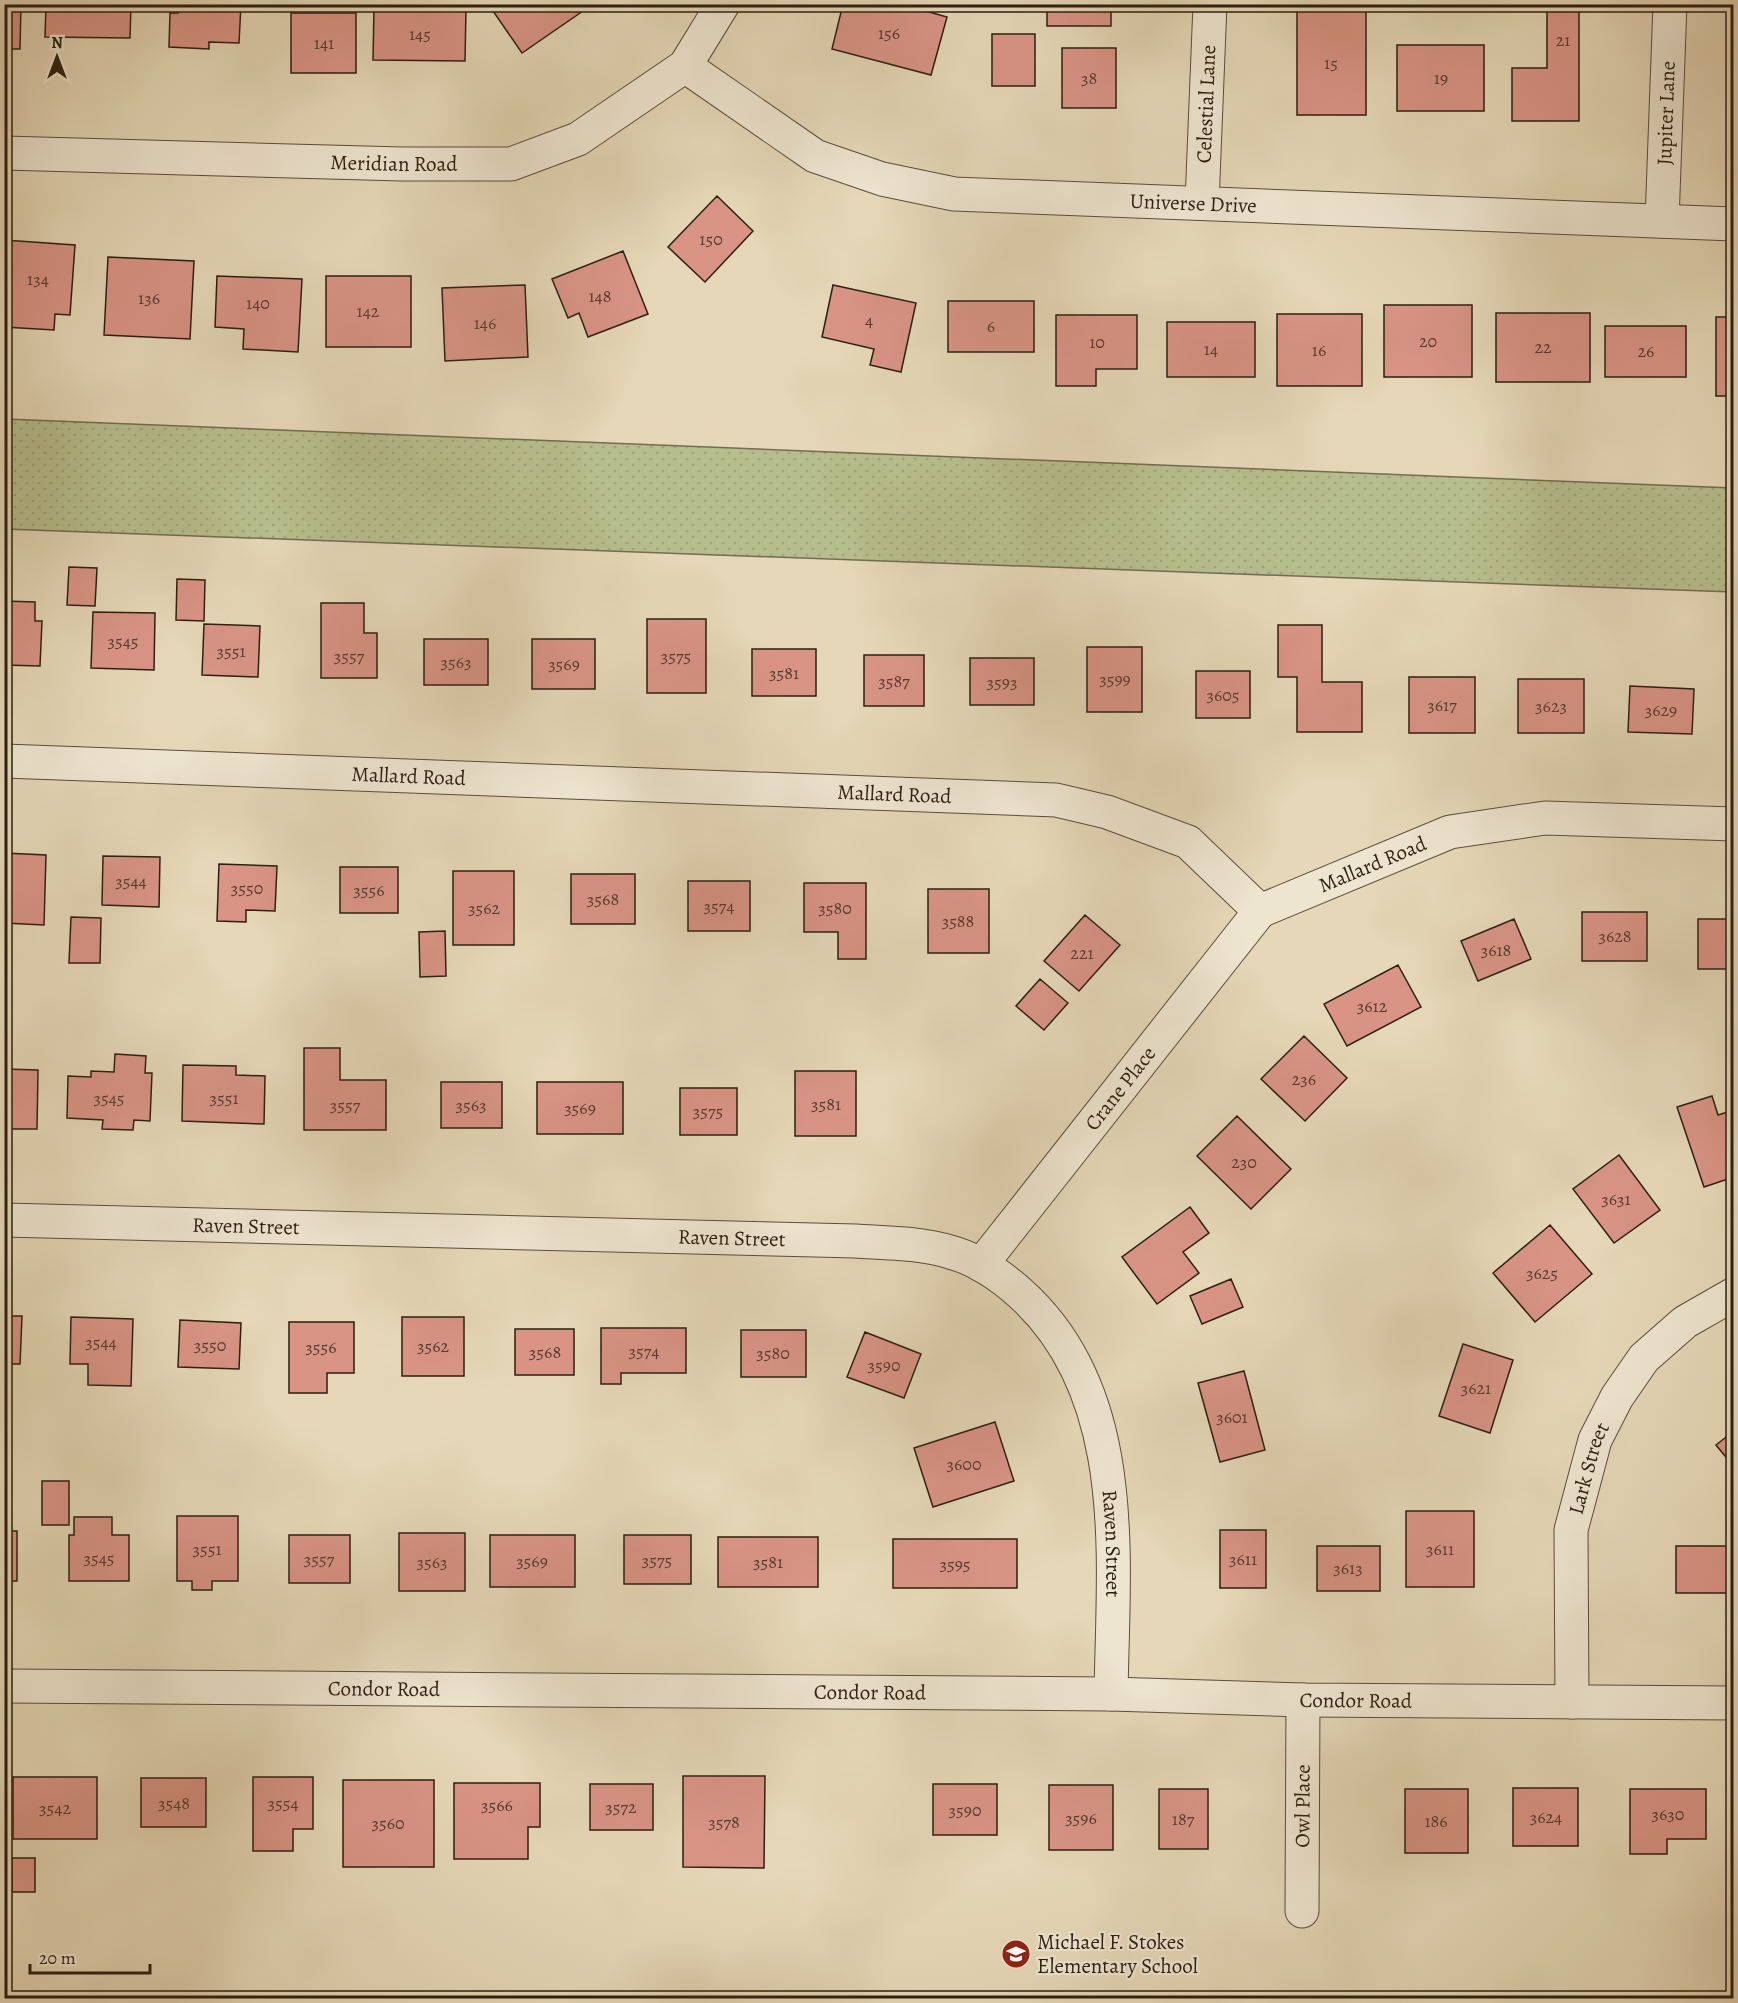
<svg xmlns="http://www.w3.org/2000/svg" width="1738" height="2003" viewBox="0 0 1738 2003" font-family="Alegreya,serif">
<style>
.grass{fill:url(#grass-dots);stroke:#726e4f;stroke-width:1.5}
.building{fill:#d99486;stroke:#2d1f11;stroke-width:1.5}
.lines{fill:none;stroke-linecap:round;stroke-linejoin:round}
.street-casing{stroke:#5b4d3a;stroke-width:35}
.street{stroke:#eee5d0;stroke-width:33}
.labels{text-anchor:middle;stroke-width:4.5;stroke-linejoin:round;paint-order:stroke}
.number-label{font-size:18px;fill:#583c2e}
.street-label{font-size:21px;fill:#2d1f11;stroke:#eee5d0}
.poi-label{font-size:21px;fill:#2d1f11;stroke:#eee5d0;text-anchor:start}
</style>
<defs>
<pattern id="grass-dots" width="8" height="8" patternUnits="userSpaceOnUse" patternTransform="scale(1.5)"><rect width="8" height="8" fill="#b7be8d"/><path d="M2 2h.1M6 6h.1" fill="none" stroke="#9ea379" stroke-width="1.8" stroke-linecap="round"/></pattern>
</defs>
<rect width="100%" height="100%" fill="#e5d7b7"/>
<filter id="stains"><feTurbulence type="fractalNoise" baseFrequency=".00333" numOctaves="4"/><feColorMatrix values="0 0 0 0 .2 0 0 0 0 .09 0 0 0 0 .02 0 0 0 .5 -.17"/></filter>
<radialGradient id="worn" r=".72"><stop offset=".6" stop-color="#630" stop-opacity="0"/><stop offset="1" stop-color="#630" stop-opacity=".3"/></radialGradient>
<!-- grass -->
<path class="grass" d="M5,419L1733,488V592L5,529Z"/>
<!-- building -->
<path class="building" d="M4,4H21L20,49H4Z
M46,4H131L130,38L45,37Z
M179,4H241L239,43L209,42V49L169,47L170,13H178Z
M503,4H593L522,53L493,11Z
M843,4H901L947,17L931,75L832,49Z
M1047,4H1111V26H1047Z
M374,7L466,8L465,61L373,60Z
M1297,10H1366V115H1297Z
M1547,11H1579V121H1512V68H1547Z
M291,13H356V73H291Z
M992,34H1035V86H992Z
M1397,45H1484V111H1397Z
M1062,48H1116V108H1062Z
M717,196L753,231L705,282L668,247Z
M4,240L75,245L70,315L55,314L54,330L4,327Z
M623,251L648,314L588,337L579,313L568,318L552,279Z
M108,257L194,261L190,339L104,335Z
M217,276L302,279L298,352L243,349L244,329L215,327Z
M326,276H411V347H326Z
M525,285L528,357L445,361L442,288Z
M833,285L916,303L901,372L870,365L874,349L822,337Z
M948,301H1034V352H948Z
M1384,305H1472V377H1384Z
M1496,313H1590V382H1496Z
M1277,314H1362V386H1277Z
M1056,315H1137V369H1096V386H1056Z
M1716,317H1734V396H1716Z
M1167,322H1255V377H1167Z
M1605,326H1686V377H1605Z
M69,567L97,568L95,606L67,605Z
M177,579L205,580L204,621L176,620Z
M4,601L35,602V621H42L40,666L4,665Z
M321,603H364V633H377V678H321Z
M93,612L155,613L154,670L91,668Z
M647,619H706V693H647Z
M204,624L260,626L258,677L202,675Z
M1278,625H1322V682H1362V732H1297V677H1278Z
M424,639H488V685H424Z
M532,639H595V689H532Z
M1087,647H1142V712H1087Z
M752,649H816V696H752Z
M864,655H924V706H864Z
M970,658H1034V705H970Z
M1196,671H1250V718H1196Z
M1409,677H1475V733H1409Z
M1518,679H1584V733H1518Z
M1630,686L1694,689L1692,734L1628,732Z
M4,853L46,855L44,925L4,923Z
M103,856L160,857L159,907L102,905Z
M219,864L277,866L275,911L246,910V922L217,921Z
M340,867H398V913H340Z
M453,871H514V945H453Z
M571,874H635V924H571Z
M688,881H750V931H688Z
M804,883H866V959H838V932H804Z
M928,889H989V953H928Z
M1582,912H1647V961H1582Z
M1085,915L1120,945L1079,991L1044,961Z
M71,917L101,918L100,963H69Z
M1514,919L1531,959L1478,981L1461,941Z
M1698,919H1734V969H1698Z
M445,931L446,976L420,977L419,932Z
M1398,965L1421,1007L1347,1046L1324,1004Z
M1040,979L1068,1003L1044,1030L1016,1006Z
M1304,1036L1347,1078L1305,1121L1261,1079Z
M304,1048H340V1080H386V1130H304Z
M115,1054L146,1056L145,1073H152L150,1121L134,1120L133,1130L102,1129L103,1120L67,1118L68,1076L91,1077V1071L114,1072Z
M183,1065L236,1066V1075L265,1076L264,1124L182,1121Z
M4,1069L38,1070L37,1129H4Z
M795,1071H856V1136H795Z
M441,1082H502V1128H441Z
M537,1082H623V1134H537Z
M680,1088H737V1135H680Z
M1712,1096L1718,1115L1734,1110V1177L1704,1187L1677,1107Z
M1237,1116L1291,1169L1251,1209L1197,1156Z
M1619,1155L1660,1210L1614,1243L1573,1189Z
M1190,1207L1209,1233L1183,1252L1199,1273L1157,1304L1122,1257Z
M1550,1225L1592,1274L1535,1322L1493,1273Z
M1231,1279L1243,1307L1202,1324L1190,1296Z
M4,1316H22L20,1364H4Z
M71,1317L133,1319L131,1386L88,1385V1364H70Z
M402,1317H464V1376H402Z
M180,1320L241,1323L239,1369L178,1367Z
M289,1322H354V1373H327V1393H289Z
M601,1328H686V1373H621V1384H601Z
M515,1329H574V1375H515Z
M741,1330H806V1377H741Z
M865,1332L921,1354L904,1398L847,1377Z
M1463,1344L1513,1360L1490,1433L1439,1416Z
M1244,1371L1265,1450L1220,1462L1198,1383Z
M995,1422L1014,1481L933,1507L914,1448Z
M1734,1431V1467L1716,1445Z
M42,1481H69V1525H42Z
M1406,1511H1474V1587H1406Z
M177,1516H238V1581H212V1590H192V1581H177Z
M74,1517H112V1535H129V1581H69V1535H74Z
M1220,1530H1266V1588H1220Z
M4,1531H17V1581H4Z
M399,1533H465V1591H399Z
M289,1535H350V1583H289Z
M490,1535H575V1587H490Z
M624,1535H691V1584H624Z
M718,1537H818V1587H718Z
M893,1539H1017V1588H893Z
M1317,1546H1380V1591H1317Z
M1676,1546H1734V1593H1676Z
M683,1776H765L764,1868L683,1867Z
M13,1777H97V1839H13Z
M253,1777H313V1829H293V1851H253Z
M141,1778H206V1827H141Z
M343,1780H434V1867H343Z
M454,1783H540V1827H528V1859H454Z
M590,1784H653V1830H590Z
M933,1784H997V1835H933Z
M1049,1785H1113V1850H1049Z
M1513,1788H1578V1846H1513Z
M1159,1789H1208V1849H1159Z
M1405,1789H1468V1853H1405Z
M1630,1789H1706V1839H1667V1854H1630Z
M12,1858H35V1892H12Z"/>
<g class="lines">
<!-- street casing -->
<g class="street-casing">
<g id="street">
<path id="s1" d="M685,66L815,156L882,179L954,194L1734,224"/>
<path id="s2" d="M4,153L402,164H511L578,139L685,66L723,4"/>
<path id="s3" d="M1202,203L1210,4"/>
<path id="s4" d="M1662,221L1670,4"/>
<path id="s5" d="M4,761L1056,800L1107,812L1188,842L1260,911L1450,832L1545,818L1734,824"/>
<path id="s6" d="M4,1220L856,1241C888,1243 920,1243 950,1252C976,1259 1001,1276 1020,1293C1132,1393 1113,1559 1111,1694"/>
<path id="s7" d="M981,1265L1260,911"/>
<path id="s8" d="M4,1686L1111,1694L1303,1700L1734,1703"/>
<path id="s9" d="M1572,1702L1571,1530L1595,1440L1617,1397L1644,1358L1685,1322L1734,1294"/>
<path id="s10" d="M1302,1911L1303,1700"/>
</g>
</g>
<!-- street -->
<use href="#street" class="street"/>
</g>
<!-- icons -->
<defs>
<g id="school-disc" transform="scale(1.5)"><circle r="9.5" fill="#8f2418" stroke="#eee5d0"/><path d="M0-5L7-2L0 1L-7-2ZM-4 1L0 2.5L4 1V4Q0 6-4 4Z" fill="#fff"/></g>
</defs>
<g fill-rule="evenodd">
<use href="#school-disc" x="1016" y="1954"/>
</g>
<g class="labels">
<!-- number labels -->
<g class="number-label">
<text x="889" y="39">156</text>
<text x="420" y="40">145</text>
<text x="1563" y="46">21</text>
<text x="324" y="49">141</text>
<text x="1331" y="69">15</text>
<text x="1089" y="84">38</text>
<text x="1441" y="84">19</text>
<text x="711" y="245">150</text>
<text x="38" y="285">134</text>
<text x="600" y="302">148</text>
<text x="149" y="304">136</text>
<text x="258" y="309">140</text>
<text x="368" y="317">142</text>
<text x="869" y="326">4</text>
<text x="485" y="329">146</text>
<text x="991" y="332">6</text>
<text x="1428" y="347">20</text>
<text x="1097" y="348">10</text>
<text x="1543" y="353">22</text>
<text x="1211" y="355">14</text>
<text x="1319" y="356">16</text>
<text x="1646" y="357">26</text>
<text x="123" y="647">3545</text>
<text x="231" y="657">3551</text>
<text x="349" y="662">3557</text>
<text x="676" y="662">3575</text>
<text x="456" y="668">3563</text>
<text x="564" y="670">3569</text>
<text x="784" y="679">3581</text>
<text x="1115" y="685">3599</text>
<text x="894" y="687">3587</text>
<text x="1002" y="688">3593</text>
<text x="1223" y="701">3605</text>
<text x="1442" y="711">3617</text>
<text x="1551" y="712">3623</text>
<text x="1661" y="716">3629</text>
<text x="131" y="887">3544</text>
<text x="247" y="894">3550</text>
<text x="369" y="896">3556</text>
<text x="603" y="905">3568</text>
<text x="719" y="912">3574</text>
<text x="484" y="914">3562</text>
<text x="835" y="914">3580</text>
<text x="958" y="927">3588</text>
<text x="1615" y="942">3628</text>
<text x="1496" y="956">3618</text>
<text x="1082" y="959">221</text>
<text x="1372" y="1012">3612</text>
<text x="1304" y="1085">236</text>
<text x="109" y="1104">3545</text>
<text x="224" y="1104">3551</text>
<text x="826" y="1110">3581</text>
<text x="345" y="1111">3557</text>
<text x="471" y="1111">3563</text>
<text x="580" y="1114">3569</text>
<text x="708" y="1117">3575</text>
<text x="1244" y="1168">230</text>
<text x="1616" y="1205">3631</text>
<text x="1542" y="1279">3625</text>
<text x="101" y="1348">3544</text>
<text x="210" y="1351">3550</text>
<text x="433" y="1352">3562</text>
<text x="321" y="1353">3556</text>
<text x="644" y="1357">3574</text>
<text x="545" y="1358">3568</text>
<text x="773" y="1359">3580</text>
<text x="884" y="1371">3590</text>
<text x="1476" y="1394">3621</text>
<text x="1232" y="1423">3601</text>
<text x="964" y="1470">3600</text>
<text x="207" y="1555">3551</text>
<text x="1440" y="1555">3611</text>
<text x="99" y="1564">3545</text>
<text x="319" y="1565">3557</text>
<text x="1243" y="1565">3611</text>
<text x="657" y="1566">3575</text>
<text x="532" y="1567">3569</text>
<text x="432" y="1568">3563</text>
<text x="768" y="1568">3581</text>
<text x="955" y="1570">3595</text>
<text x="1348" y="1574">3613</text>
<text x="174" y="1809">3548</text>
<text x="283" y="1809">3554</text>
<text x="497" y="1811">3566</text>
<text x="621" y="1813">3572</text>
<text x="55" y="1814">3542</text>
<text x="965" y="1816">3590</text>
<text x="1668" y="1820">3630</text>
<text x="1546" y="1823">3624</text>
<text x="1081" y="1824">3596</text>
<text x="1183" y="1825">187</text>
<text x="1436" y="1827">186</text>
<text x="724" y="1828">3578</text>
<text x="388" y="1829">3560</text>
</g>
<!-- street labels -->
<g class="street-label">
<text dy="7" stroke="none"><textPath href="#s3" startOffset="99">Celestial Lane</textPath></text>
<text dy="7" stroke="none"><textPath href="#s4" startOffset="108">Jupiter Lane</textPath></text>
<text dy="7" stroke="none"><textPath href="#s2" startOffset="390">Meridian Road</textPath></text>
<text dy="7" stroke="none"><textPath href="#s1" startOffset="542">Universe Drive</textPath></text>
<text dy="7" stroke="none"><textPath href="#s5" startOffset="405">Mallard Road</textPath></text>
<text dy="7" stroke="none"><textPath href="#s5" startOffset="891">Mallard Road</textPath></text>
<text dy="7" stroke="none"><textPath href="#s5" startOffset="1413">Mallard Road</textPath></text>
<text dy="7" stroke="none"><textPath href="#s7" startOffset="225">Crane Place</textPath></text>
<text dy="7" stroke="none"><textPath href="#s6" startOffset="242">Raven Street</textPath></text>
<text dy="7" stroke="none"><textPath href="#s6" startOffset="728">Raven Street</textPath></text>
<text dy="7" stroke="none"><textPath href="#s9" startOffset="236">Lark Street</textPath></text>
<text dy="7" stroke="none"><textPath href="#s6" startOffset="1304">Raven Street</textPath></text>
<text dy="7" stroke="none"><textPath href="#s8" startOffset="380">Condor Road</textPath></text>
<text dy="7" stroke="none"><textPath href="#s8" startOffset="866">Condor Road</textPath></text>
<text dy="7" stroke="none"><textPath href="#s8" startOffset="1352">Condor Road</textPath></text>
<text dy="7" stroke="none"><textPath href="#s10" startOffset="105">Owl Place</textPath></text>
</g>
<!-- poi labels -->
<g class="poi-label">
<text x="1037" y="1949">Michael F. Stokes<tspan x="1037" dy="24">Elementary School</tspan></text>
</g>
</g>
<!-- margin -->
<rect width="1738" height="2003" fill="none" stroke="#e5d7b7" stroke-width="24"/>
<rect x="6" y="6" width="1726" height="1991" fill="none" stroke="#2d1f11" stroke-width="3"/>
<rect x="12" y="12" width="1714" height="1979" fill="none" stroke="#2d1f11" stroke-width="1.5"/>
<!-- north arrow -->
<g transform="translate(57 57)" stroke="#eee5d0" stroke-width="4.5" paint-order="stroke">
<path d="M0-4.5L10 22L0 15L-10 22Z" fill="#2d1f11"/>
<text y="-9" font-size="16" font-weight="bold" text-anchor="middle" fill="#2d1f11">N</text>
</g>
<!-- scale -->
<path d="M30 1964v9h120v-9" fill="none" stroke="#2d1f11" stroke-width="3"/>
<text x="39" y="1964" font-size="18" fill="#2d1f11" stroke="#eee5d0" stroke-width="4.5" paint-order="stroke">20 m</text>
<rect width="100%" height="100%" filter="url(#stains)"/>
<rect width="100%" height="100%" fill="url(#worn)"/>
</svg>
